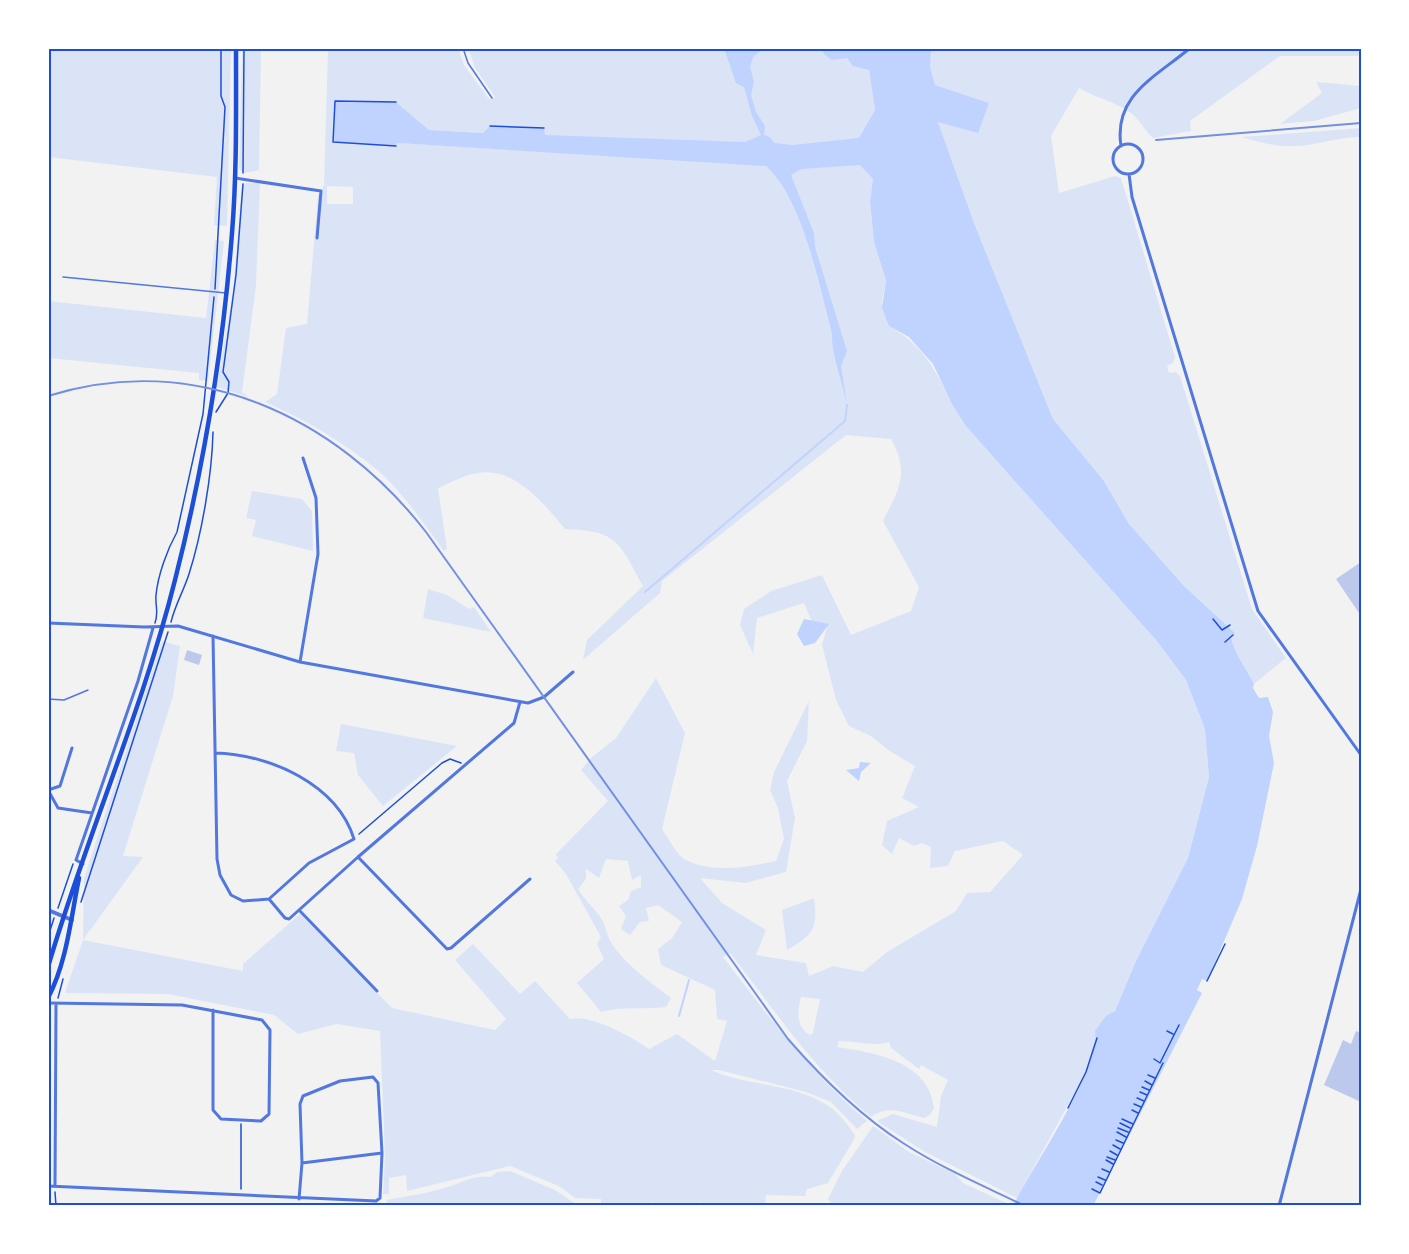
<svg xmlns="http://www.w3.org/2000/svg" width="1409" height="1254" viewBox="0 0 1409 1254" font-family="'Space Grotesk',sans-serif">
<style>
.green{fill:#dbe4f7;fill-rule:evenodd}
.water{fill:#bfd3fe}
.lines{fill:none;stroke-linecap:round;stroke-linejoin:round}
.stream{stroke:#bfd3fe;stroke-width:2}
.building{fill:#bdc9ec}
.path{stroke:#1d4ed8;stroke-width:1.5}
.service{stroke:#5277de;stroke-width:1.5}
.minor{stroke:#5277de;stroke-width:3}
.tertiary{stroke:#5277de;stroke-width:4}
.secondary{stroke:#1d4ed8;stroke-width:4.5}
.rail{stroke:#7290e2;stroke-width:2}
.neatline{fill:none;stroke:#1d4ed8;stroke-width:2}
</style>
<rect width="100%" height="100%" fill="#f2f2f2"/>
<!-- green -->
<path class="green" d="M48,48H231L227,226L214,225L217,177L48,157Z
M242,48H261L259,170L245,173L239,169Z
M328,48H458L464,65L489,99L495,97L475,68L468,48H1361V56H1280L1190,121L1191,131L1153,138C1145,131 1139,119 1131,113C1114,101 1096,98 1079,88L1051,136L1059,193L1115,176L1121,178L1175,357L1173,363L1167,366L1169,373L1176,372L1180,376L1252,609L1286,658L1254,684C1246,668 1234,653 1231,637L1235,633L1184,586L1129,524L1104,481L1053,419L974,223L938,122L989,103L935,85L869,70L875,110L860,137L873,180L870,202L874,242L886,282L882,301L889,326C935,352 938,384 965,425L1156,640L1186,680L1205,729L1209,777L1188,858L1136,961L1115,1011L1106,1017L1086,1072L1017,1198L925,1152L877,1121L893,1114L937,1127L941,1096L948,1080L921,1065L919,1069L891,1048L889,1042C874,1047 856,1041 839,1041L837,1047C875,1053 929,1061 934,1108L930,1115L924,1118C904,1113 889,1104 871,1117C810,1066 778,1014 730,953L723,957C768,1016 811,1073 867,1121L857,1129L831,1102L806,1092L719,1070H711C753,1089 816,1082 846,1123C850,1129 854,1131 855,1138L828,1183L807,1189L805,1196L766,1195L765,1206L701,1204L700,1202L694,1205H655L652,1202L645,1205H601V1199L575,1198L559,1186L510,1166L407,1191L406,1175L389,1178V1194H383L385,1156L380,1031L337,1024L298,1034L274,1015L168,994L65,993L83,940L84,878L162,641L180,646L173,696L123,856L143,857L83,940L243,971V964L300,914L392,1008L495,1030L506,1019L455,960L473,944L520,994L535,981L570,1019C592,1014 631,1037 649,1049L677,1034L715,1061L727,1021L717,1019L715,990L661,965L658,949L672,938L682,922L658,905L646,908L649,921L640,922L630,935L621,929L626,916L619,906L628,900L631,891L641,887V875L632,880L628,861L606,859L599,878L586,869V879L578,889C584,899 591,905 598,914C606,923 606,935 612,944C626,965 651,983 671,998L666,1007C644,1010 623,1006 601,1012L577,983L604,959L597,944L601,937L566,874L555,861L558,858L556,854L608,801L581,770L592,757L616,738L656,678L685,733L662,829C668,837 676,854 684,859C712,874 748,867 776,861L784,839L778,808L770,790L774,772L809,701L807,741L787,781L795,818L786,872L746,883L700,878L722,903L766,930L756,955L806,963L809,976L833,966L863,972L887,952L956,911L967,893L990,892L1023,855L1003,841L955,851L948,866L930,868L931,847L922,843L914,846L899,838L892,854L882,845L887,821L919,807L902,798L915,766L888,750L871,736L849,726L836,700L822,645L828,624L812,622L804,603L757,618L753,654L740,625L744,609L771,591L822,575L851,635L911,611L919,587L883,521C899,489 910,473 891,439L846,435L662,581L660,593L583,660L587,640L643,586C619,542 618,531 565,529C544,504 514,466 478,473C464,475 450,483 438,488L447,549L444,551C423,523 403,492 376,469C343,442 304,419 265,402L277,394L286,328L307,324L318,196L324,185ZM396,102L429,130L483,133L544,129V135H551L550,152L397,143ZM327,186L353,187V204H327ZM801,997L820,999L813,1033L810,1035C796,1027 797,1011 801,997Z
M1316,82L1361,86V108L1314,121L1280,124L1322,93Z
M1361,128V137C1344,137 1330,141 1313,144C1288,149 1266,145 1242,137Z
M242,183H260L256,286L242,392L249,397L217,387L233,291Z
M215,240L224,241L208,381L199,380V373L48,358V301L206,318Z
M252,491L302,499L312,511L313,551L252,536L256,520L246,518Z
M428,589L447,595L469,609L474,607L491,632L423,618Z
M341,724L457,746L383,806L358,775L354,753L336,751Z
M814,898C818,928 814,935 787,950L782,910Z
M873,1126L909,1152L955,1174L963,1183L1013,1206H834L828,1199L842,1171Z
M510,1171L555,1190L579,1206H372L387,1205V1200C406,1196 426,1194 444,1188C460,1184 474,1174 491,1177L497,1172Z"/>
<!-- water -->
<path class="water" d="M724,48H764L753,57L750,67L754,82L751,95L756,112L765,126L764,135L770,137L774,143L793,145L859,138L875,110L869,70L853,66L847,58L832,60L824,54L822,48H931L930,67L935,85L989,103L978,133L938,122L974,223L1053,419L1104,481L1129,524L1184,586L1235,633L1231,637C1234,653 1246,668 1254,684L1253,688L1259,698L1268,697L1273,712L1269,736L1274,763L1257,846L1242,899L1207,981L1202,979L1197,990L1202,993L1093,1206H1013C1031,1169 1102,1067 1095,1031L1106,1016L1115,1011L1136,961L1188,858L1209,777L1205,729L1186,680L1156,640L965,425L952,404L933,364L909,337L889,326L882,308L886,281L874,242L870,202L873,179L860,165L801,169L791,175L814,233L815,247L847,351L841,366L847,405C843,383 831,354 832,333C819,285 803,199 766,166L397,143L396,146L333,142L335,101L396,102L429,130L483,133L490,126L544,128L545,135L745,142L761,135L752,116L744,87L736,83Z
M804,619L829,624L815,643L804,646L797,634Z
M860,762L871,763L861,772L859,781L846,770L859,768Z"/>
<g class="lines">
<!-- stream -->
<path class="stream" d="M645,592L845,421L847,405
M679,1016L689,980"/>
</g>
<!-- building -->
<path class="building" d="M1361,562V616L1336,579Z
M187,650L202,655L199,665L184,660Z
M1356,1031L1361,1033V1102L1324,1085L1343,1040L1351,1044Z"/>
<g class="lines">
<!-- path -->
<path class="path" d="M490,126L544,128
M396,146L333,142L335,101L396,102
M243,173L244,48
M215,289L225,107L221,96V48
M216,412L228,393L229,382L223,372L236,275L243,184
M1213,619L1222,630L1230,625
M171,622C175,605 184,590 189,574C202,533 212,475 213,432
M155,623C159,612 155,606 156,595C158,575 167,550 177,532L203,414L214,297
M1225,642L1233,635
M359,834L442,763L450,759L461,763
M81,902L168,632
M58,908L73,864
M48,924L49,932
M48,937L54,918
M1207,981L1225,944
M58,998L63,979
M1167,1031L1173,1034
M1154,1059L1160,1063L1179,1025
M1148,1075L1155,1078
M1145,1081L1152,1085
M1142,1087L1149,1090
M1140,1092L1147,1095
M1137,1098L1144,1101
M1134,1104L1141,1107
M1068,1108L1086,1072L1097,1038
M1132,1110L1138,1113
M1122,1119L1133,1124
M1120,1123L1130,1128
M1118,1128L1128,1132
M1117,1132L1126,1137
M1116,1140L1123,1143
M1113,1145L1120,1149
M1110,1151L1117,1155
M1107,1157L1115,1160
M1106,1160L1113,1164
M1102,1169L1109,1172
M1098,1177L1105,1180
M1096,1182L1102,1185
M241,1189V1124
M1092,1189L1100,1193L1163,1063
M55,1192L56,1206"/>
<!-- service -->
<path class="service" d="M463,48L468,63L492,98
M63,277L226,293
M48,699L64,700L88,690"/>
<!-- minor -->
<path class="minor" d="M1113 159a15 15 0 1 1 30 0a15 15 0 1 1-30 0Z
M1121,146C1113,95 1156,77 1190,48
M1129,174L1132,197L1258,611L1361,755
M235,178L321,191L317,238
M48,623L144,627L178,626L300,662L528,703L544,697L573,672
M213,636L217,859L220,875L231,895L243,901L269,899L309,863L354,839C337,784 269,754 215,753
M300,662L318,554L316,498L303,458
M48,790L58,808L92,813
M48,790L60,786L72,748
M358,857L514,723L520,702
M83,864L76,860L138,681L153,628
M269,899L285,918L289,919L358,857L447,949L451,948L530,879
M299,910L377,991
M48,1003L182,1005L262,1020L270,1030L269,1114L261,1121L221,1119L213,1110V1010
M302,1163L382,1153
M48,1186C157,1190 267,1197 376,1201L380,1198L382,1153L378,1083L373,1077L340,1081L303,1096L300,1104L302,1163L299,1199
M55,1186L56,1004
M1279,1206L1361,889"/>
<!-- tertiary -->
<path class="tertiary" d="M48,910L72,920"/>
<!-- secondary -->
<path class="secondary" d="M48,967C86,837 142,712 175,580C204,466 223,349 232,233C237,172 236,110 236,48
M48,998C67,962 71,917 79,878"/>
<!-- rail -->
<path class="rail" d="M1156,140L1361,123
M48,396C195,350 336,416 426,532L788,1039C822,1078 859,1115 903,1143C941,1168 984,1186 1025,1206"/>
</g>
<!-- border -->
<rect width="1409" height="1254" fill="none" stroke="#ffffff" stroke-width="99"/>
<rect x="50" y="50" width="1310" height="1154" class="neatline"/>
</svg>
